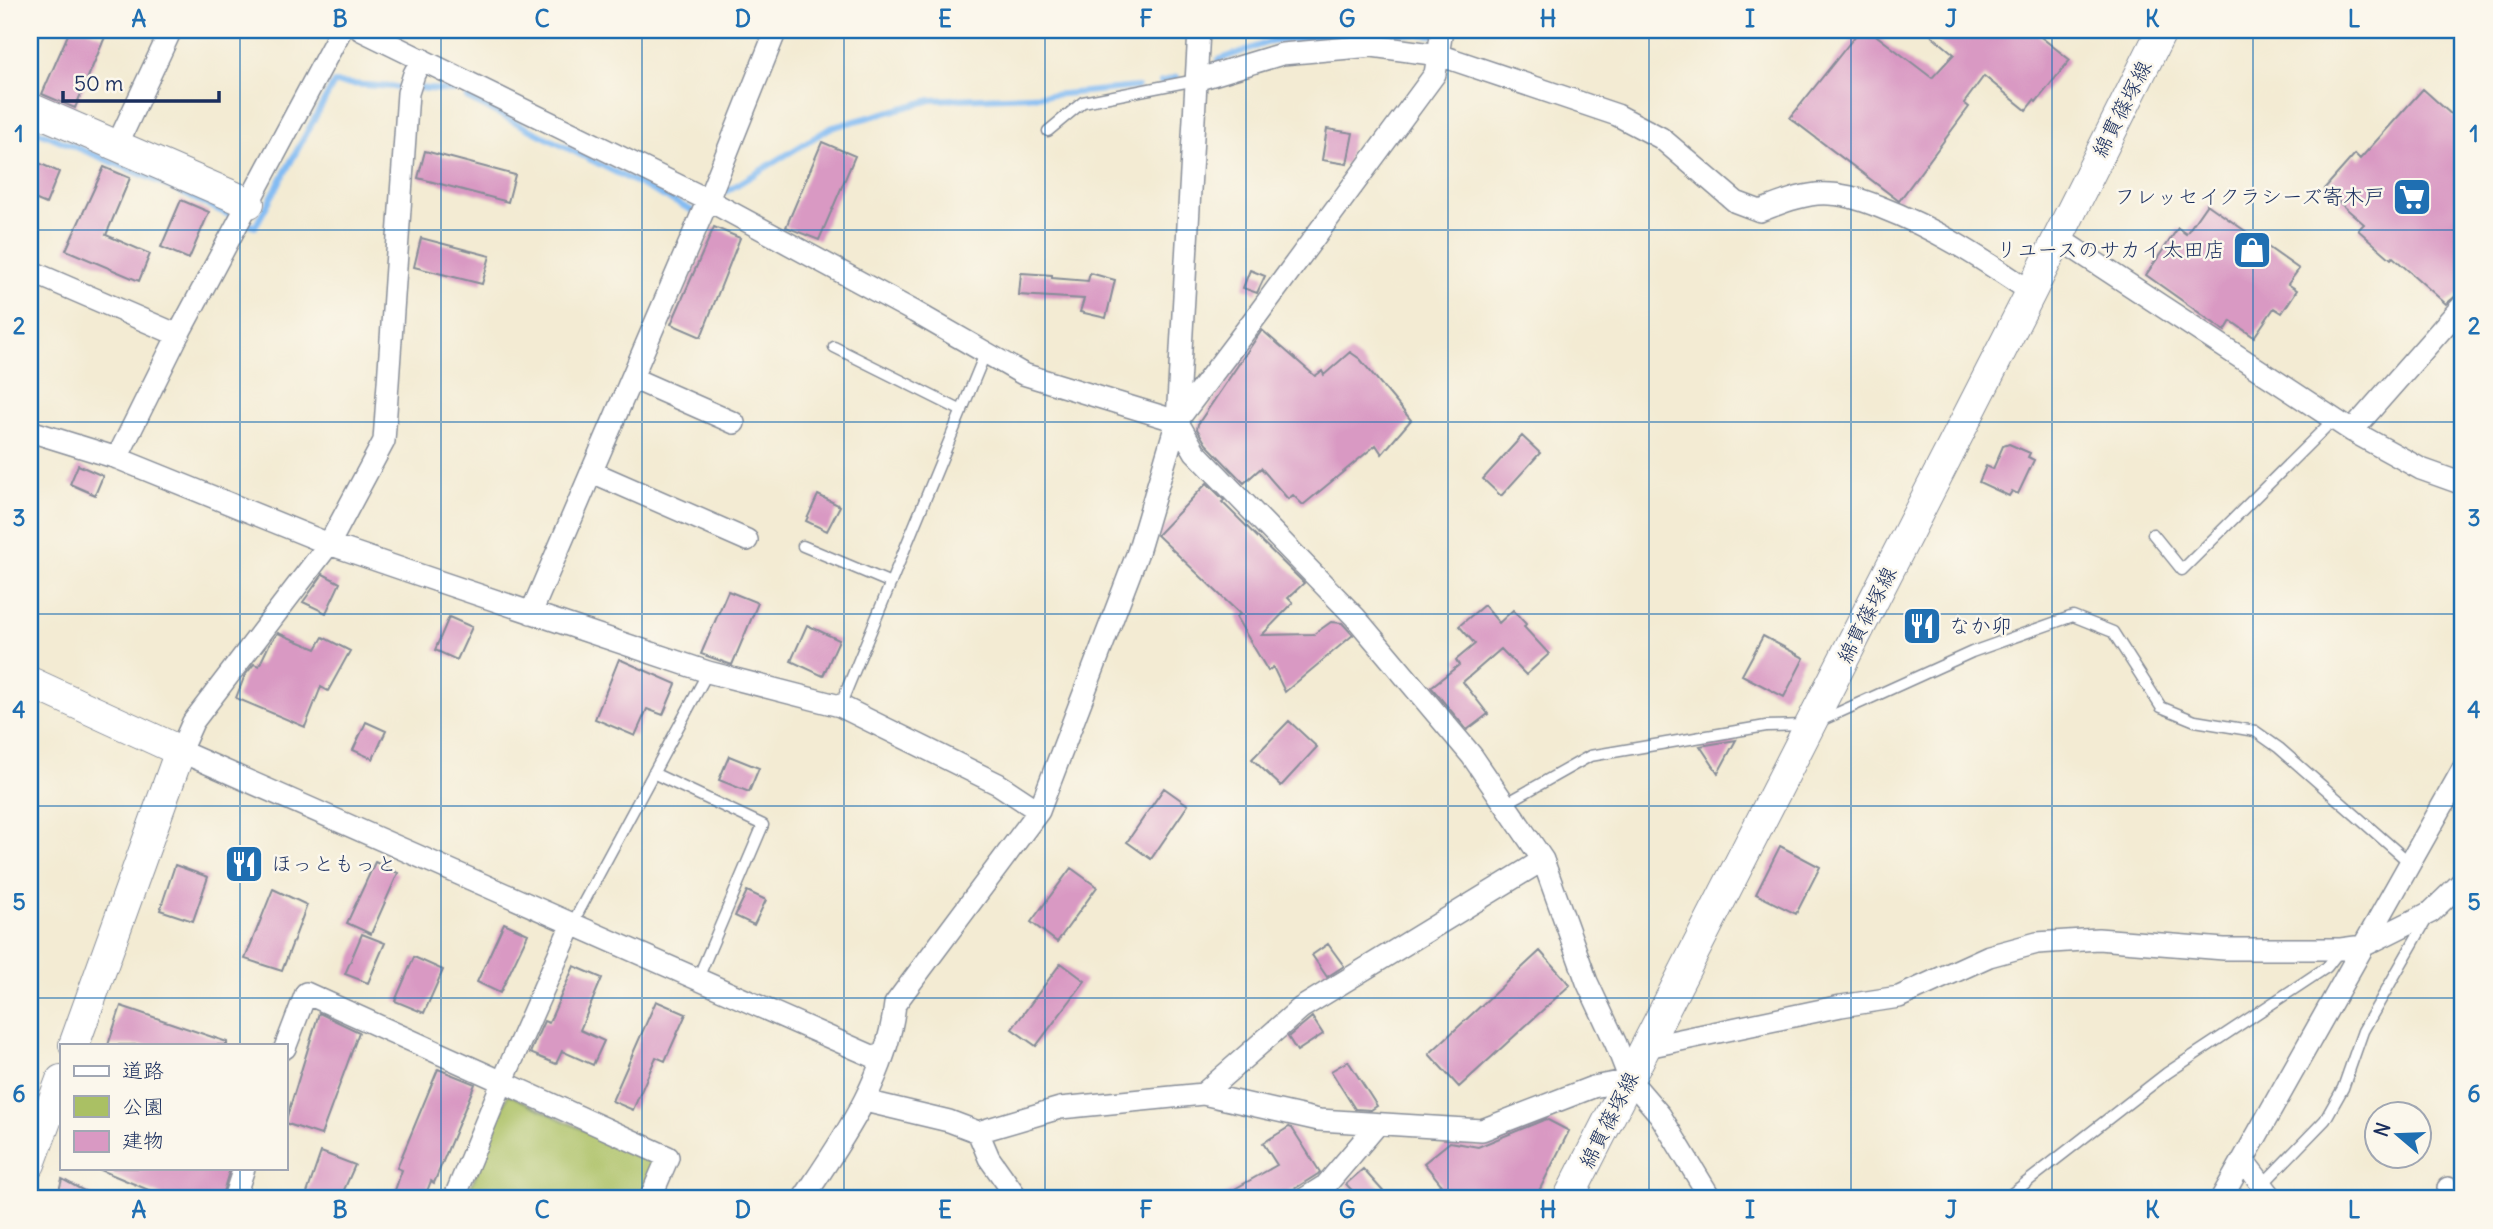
<svg xmlns="http://www.w3.org/2000/svg" width="2493" height="1229" viewBox="0 0 2493 1229" font-family="Delius,'Klee One',sans-serif">
<style>
.green{fill:#aac064;stroke:#627861;stroke-width:2}
.lines{fill:none;stroke-linecap:round;stroke-linejoin:round}
.stream{stroke:#82bbf3;stroke-width:6}
.building{fill:#d999c3}
.lane-casing{stroke:#878d98;stroke-width:13}
.street-casing{stroke:#878d98;stroke-width:24}
.secondary-casing{stroke:#878d98;stroke-width:32}
.lane{stroke:#fff;stroke-width:10}
.street{stroke:#fff;stroke-width:21}
.secondary{stroke:#fff;stroke-width:30}
.grid{fill:none;stroke:#1f6fb2;stroke-width:2;stroke-opacity:0.55}
.labels{text-anchor:middle;stroke-width:5;stroke-linejoin:round;paint-order:stroke}
.street-label{font-size:21px;fill:#1b2f5e;stroke:#fbf7ec}
.poi-label{font-size:21px;fill:#1b2f5e;stroke:#fbf7ec;text-anchor:end}
.neatline{fill:none;stroke:#1f6fb2;stroke-width:2.5}
.grid-label{font-size:23px;text-anchor:middle;font-weight:bold;fill:#1f6fb2}
</style>
<rect width="100%" height="100%" fill="#fbf7ec"/>
<filter id="ink" filterUnits="userSpaceOnUse"><feTurbulence type="fractalNoise" baseFrequency=".0143" numOctaves="2"/><feDisplacementMap in="SourceGraphic" scale="14" xChannelSelector="R" yChannelSelector="G"/><feConvolveMatrix kernelMatrix="1 2 1 2 8 2 1 2 1" color-interpolation-filters="sRGB"/></filter>
<filter id="wash" filterUnits="userSpaceOnUse"><feTurbulence type="fractalNoise" baseFrequency=".00686" numOctaves="4" result="noise"/><feDisplacementMap in="SourceGraphic" scale="28" xChannelSelector="R" yChannelSelector="G"/><feGaussianBlur stdDeviation="1.57" result="paint"/><feColorMatrix in="noise" values="0 0 0 0 0 0 0 0 0 0 0 0 0 0 0 0 0 1.4 0 .05"/><feComposite in="paint" operator="in"/></filter>
<g filter="url(#wash)">
<rect width="100%" height="100%" fill="#f3ebd3"/>
<!-- green -->
<path class="green" d="M508,1094L660,1166L645,1199H466Z"/>
<g class="lines">
<!-- stream -->
<path class="stream" d="M1218,60L1269,42L1368,31L1437,35
M1161,82L1177,77
M419,88L453,91
M467,98L695,212
M30,128L150,178L255,227L334,83L396,87
M727,191L830,128L931,100L1053,95L1137,87"/>
</g>
<g id="blocks">
<!-- building -->
<path class="building" d="M70,30H87L105,37L75,108L42,94Z
M1860,30H1869L1932,78L1954,54L1925,30H2032L2070,60L2036,102L2034,100L2026,110L1984,76L1964,103L1969,107L1899,201L1790,118Z
M2423,89L2463,125V290L2446,304L2393,257L2391,259L2358,230L2364,224L2324,189L2355,154L2360,159Z
M1327,129L1353,133L1347,164L1322,160Z
M822,142L855,156L819,240L786,227Z
M425,151L515,175L508,202L418,178Z
M30,159L59,172L46,204L30,197Z
M104,167L130,178L106,235L150,254L139,281L66,250Z
M181,200L209,212L189,259L161,247Z
M2207,204L2299,269L2288,284L2297,290L2282,313L2274,308L2254,337L2231,321L2225,331L2146,275L2178,228L2186,234Z
M714,227L740,238L701,337L671,324Z
M421,238L490,256L482,284L414,267Z
M1250,270L1265,276L1257,293L1243,288Z
M1021,273L1052,275V278L1088,281L1090,273L1115,280L1106,318L1080,312L1084,299L1019,295Z
M1262,330L1315,376L1322,371L1324,375L1350,352L1360,359L1411,420L1382,454L1376,445L1303,505L1293,495L1288,499L1261,468L1244,483L1206,444L1197,429L1198,424Z
M1522,436L1540,453L1501,496L1483,479Z
M2009,444L2030,453L2028,457L2034,460L2018,494L2012,491L2009,496L1979,482L1986,466L1993,469L2003,446Z
M78,465L103,476L95,495L70,484Z
M1207,483L1224,500L1222,502L1304,583L1288,598L1293,603L1262,635L1314,634L1331,622L1342,623L1353,635L1285,692L1273,667L1268,671L1236,617L1240,614L1157,535Z
M818,495L840,506L827,531L806,521Z
M323,574L340,583L326,613L303,602Z
M728,591L758,603L732,665L701,654Z
M1484,605L1499,623L1513,610L1526,624L1524,627L1549,654L1526,675L1501,649L1463,682L1488,714L1467,730L1431,687L1459,665L1456,660L1475,644L1459,626Z
M449,617L472,627L457,660L435,650Z
M807,625L839,640L823,676L791,661Z
M278,633L316,649L323,637L350,651L328,691L321,687L305,727L236,698L245,675L254,664L259,666L269,645Z
M1763,636L1804,658L1784,697L1742,675Z
M619,659L676,684L663,715L647,709L635,736L595,719Z
M1289,721L1317,747L1281,786L1252,759Z
M366,722L386,731L373,759L353,750Z
M1736,740L1718,773L1700,746Z
M729,756L759,768L749,792L719,780Z
M1164,788L1188,805L1151,859L1127,842Z
M1780,846L1820,867L1796,914L1756,894Z
M375,862L398,873L371,934L347,923Z
M175,865L208,877L193,921L160,910Z
M1071,868L1097,887L1057,942L1031,922Z
M273,889L307,905L282,971L245,959Z
M747,891L766,900L754,925L735,916Z
M504,923L528,934L500,993L477,982Z
M362,934L385,943L368,983L345,974Z
M1328,944L1344,966L1327,977L1312,955Z
M1540,951L1570,985L1459,1087L1429,1054Z
M414,957L443,970L424,1013L395,1001Z
M1061,963L1085,981L1036,1046L1012,1029Z
M574,966L602,978L580,1030L604,1041L593,1065L562,1051L556,1064L530,1053L544,1021L549,1023Z
M656,1001L686,1014L665,1061L656,1057L633,1110L612,1101Z
M121,1006L227,1042V1045H108Z
M319,1013L359,1032L321,1135L285,1123Z
M1312,1017L1323,1034L1297,1051L1288,1037Z
M1348,1061L1377,1106L1371,1110L1355,1109L1331,1071Z
M438,1069L475,1084L434,1183L431,1181L424,1199H392L402,1170L397,1168Z
M1546,1119L1569,1131L1535,1199H1445L1436,1188L1441,1184L1424,1163L1450,1142L1478,1147Z
M1289,1127L1292,1128L1320,1172L1318,1174L1278,1199H1217L1277,1165L1263,1143Z
M321,1152L355,1165L340,1199H305Z
M96,1168H230L221,1199H170Z
M1363,1169L1390,1199H1360L1346,1184Z
M62,1179L99,1199H57Z"/>
</g>
</g>
<g filter="url(#ink)">
<use href="#blocks" fill-opacity="0" stroke="#878d98" stroke-width="2"/>
<g class="lines">
<!-- lane casing -->
<g class="lane-casing">
<path id="lane" d="M1048,131L1083,102L1196,80
M834,347L962,411
M2153,534L2182,570L2334,419
M803,546L891,583
M840,706L985,354
M1820,721L1972,652L2073,616L2113,632L2161,707L2195,721L2255,731L2279,748L2410,863
M653,773L763,825L698,978
M1505,804L1590,756L1766,726L1805,725
M572,924L708,672
M2262,1185L2325,1120L2343,1088L2363,1031L2428,917
M2005,1199L2167,1073L2327,967L2341,949"/>
</g>
<!-- street casing -->
<g class="street-casing">
<path id="street" d="M361,30L708,200L915,312L1023,374L1177,421L1195,452L1355,617L1472,756L1543,860L1587,982L1616,1044L1630,1080L1660,1115L1711,1199
M422,59L414,74L408,93L384,441L329,544L193,722L180,751L881,1060
M1196,80L1282,54L1372,46L1439,55L1617,115L1661,138L1736,202L1760,211C1778,204 1797,196 1817,194C1839,192 1860,199 1880,207C1937,229 1981,258 2031,292
M117,145L171,30
M2058,238L2352,431L2421,469L2463,484
M30,271L178,335
M632,378L734,423
M1177,421L1258,314L1435,74L1442,30
M30,431L117,458L329,544L399,568L708,672L840,706L998,784L1039,811
M2352,431L2463,305
M117,458L178,335L341,30
M592,472L747,540
M531,613L708,200L776,30
M1647,1047L1841,1006L1899,997L1989,956L2037,943L2098,939L2224,949H2341L2363,946L2431,912L2463,881
M285,1048L306,993L668,1157L650,1199
M1203,1094L1301,1008L1543,860
M865,1101L949,1121L978,1132L1060,1108L1203,1094L1319,1120L1482,1130L1593,1087L1630,1080
M978,1132L989,1158L1018,1199
M2243,1160L2273,1199
M2448,1188L2458,1199
M234,1199L244,1168
M454,1199L502,1083L572,924
M803,1199C843,1139 887,1078 895,1004L1039,811L1138,552L1177,421L1199,30
M1304,1199L1326,1185L1377,1125
M2221,1199L2463,769"/>
</g>
<!-- secondary casing -->
<g class="secondary-casing">
<path id="secondary" d="M30,108L249,203
M30,682L180,751L74,1045
M30,1164L61,1080
M1568,1199L2031,292L2162,30"/>
</g>
<!-- lane -->
<use href="#lane" class="lane"/>
<!-- street -->
<use href="#street" class="street"/>
<!-- secondary -->
<use href="#secondary" class="secondary"/>
</g>
</g>
<!-- grid -->
<path class="grid" d="M240,30V1045M441,30V1199M642,30V1199M844,30V1199M1045,30V1199M1246,30V1199M1448,30V1199M1649,30V1199M1851,30V1199M2052,30V1199M2253,30V1199M30,230H2463M30,422H2463M30,614H2463M30,806H2463M30,998H2463M240,1168V1199"/>
<!-- icons -->
<defs>
<g id="supermarket-square" transform="scale(2.0125)"><rect x="-9" y="-9" width="18" height="18" rx="4" fill="#1f6fb2" stroke="#fbf7ec"/><path d="M-6-5.5h2.5l.6 2H6L4.5 2H-2.5L-4.4-4H-6ZM-1.5 3.2a1.3 1.3 0 1 0 .1 0ZM3 3.2a1.3 1.3 0 1 0 .1 0Z" fill="#fff"/></g>
<g id="shop-square" transform="scale(2.0125)"><rect x="-9" y="-9" width="18" height="18" rx="4" fill="#1f6fb2" stroke="#fbf7ec"/><path d="M-5-2.5h2.3a2.7 3.5 0 0 1 5.4 0H5L5.5 6h-11ZM-1.5-2.5h3a1.5 2.3 0 0 0-3 0Z" fill="#fff"/></g>
<g id="restaurant-square" transform="scale(2.0125)"><rect x="-9" y="-9" width="18" height="18" rx="4" fill="#1f6fb2" stroke="#fbf7ec"/><path d="M-5-6h1v4h1v-4h1v4h1v-4h1v5L-1.5 .5V6h-2V.5L-5-1ZM5-6V6H3V1.5H1.5Q1.5-4 5-6Z" fill="#fff"/></g>
</defs>
<g fill-rule="evenodd">
<use href="#supermarket-square" x="2412" y="197"/>
<use href="#shop-square" x="2252" y="250"/>
<use href="#restaurant-square" x="1922" y="626"/>
<use href="#restaurant-square" x="244" y="864"/>
</g>
<g class="labels">
<!-- street labels -->
<g class="street-label">
<text transform="translate(2122 109) rotate(-63)" y="7">綿貫篠塚線</text>
<text transform="translate(1867 615) rotate(-63)" y="7">綿貫篠塚線</text>
<text transform="translate(1609 1120) rotate(-63)" y="7">綿貫篠塚線</text>
</g>
<!-- poi labels -->
<g class="poi-label">
<text x="2385" y="204">フレッセイクラシーズ寄木戸</text>
<text x="2225" y="257">リユースのサカイ太田店</text>
<text x="1949" y="633" text-anchor="start">なか卯</text>
<text x="271" y="871" text-anchor="start">ほっともっと</text>
</g>
</g>
<!-- margin -->
<rect width="2493" height="1229" fill="none" stroke="#fbf7ec" stroke-width="77"/>
<!-- legend -->
<rect x="60" y="1044" width="228" height="126" fill="#fbf7ec" stroke="#a1a7b3" stroke-width="2"/>
<rect x="74" y="1066" width="35" height="10" fill="#ffffff" stroke="#a1a7b3" stroke-width="2"/>
<text x="122" y="1078" font-size="21" fill="#1b2f5e">道路</text>
<rect x="74" y="1096" width="35" height="21" fill="#aac064" stroke="#a1a7b3" stroke-width="2"/>
<text x="122" y="1114" font-size="21" fill="#1b2f5e">公園</text>
<rect x="74" y="1131" width="35" height="21" fill="#d999c3" stroke="#a1a7b3" stroke-width="2"/>
<text x="122" y="1148" font-size="21" fill="#1b2f5e">建物</text>
<!-- north arrow -->
<g transform="translate(2398 1135) rotate(289)"><circle r="33" fill="#fbf7ec" stroke="#a1a7b3" stroke-width="2"/>
<path d="M0-5L12 26L0 18L-12 26Z" fill="#1f6fb2"/>
<text y="-10" font-size="19" font-weight="bold" text-anchor="middle" fill="#1b2f5e">N</text>
</g>
<!-- scale -->
<path d="M63 91v10h156v-10" fill="none" stroke="#1b2f5e" stroke-width="3.5"/>
<text x="74" y="91" font-size="21" fill="#1b2f5e" stroke="#fbf7ec" stroke-width="5" paint-order="stroke">50 m</text>
<rect x="38" y="38" width="2416" height="1152" class="neatline"/>
<g class="grid-label">
<text x="139" y="27">A</text>
<text x="340" y="27">B</text>
<text x="542" y="27">C</text>
<text x="743" y="27">D</text>
<text x="945" y="27">E</text>
<text x="1146" y="27">F</text>
<text x="1347" y="27">G</text>
<text x="1548" y="27">H</text>
<text x="1750" y="27">I</text>
<text x="1951" y="27">J</text>
<text x="2152" y="27">K</text>
<text x="2354" y="27">L</text>
<text x="19" y="142">1</text>
<text x="2474" y="142">1</text>
<text x="19" y="334">2</text>
<text x="2474" y="334">2</text>
<text x="19" y="526">3</text>
<text x="2474" y="526">3</text>
<text x="19" y="718">4</text>
<text x="2474" y="718">4</text>
<text x="19" y="910">5</text>
<text x="2474" y="910">5</text>
<text x="19" y="1102">6</text>
<text x="2474" y="1102">6</text>
<text x="139" y="1218">A</text>
<text x="340" y="1218">B</text>
<text x="542" y="1218">C</text>
<text x="743" y="1218">D</text>
<text x="945" y="1218">E</text>
<text x="1146" y="1218">F</text>
<text x="1347" y="1218">G</text>
<text x="1548" y="1218">H</text>
<text x="1750" y="1218">I</text>
<text x="1951" y="1218">J</text>
<text x="2152" y="1218">K</text>
<text x="2354" y="1218">L</text>
</g>
</svg>
